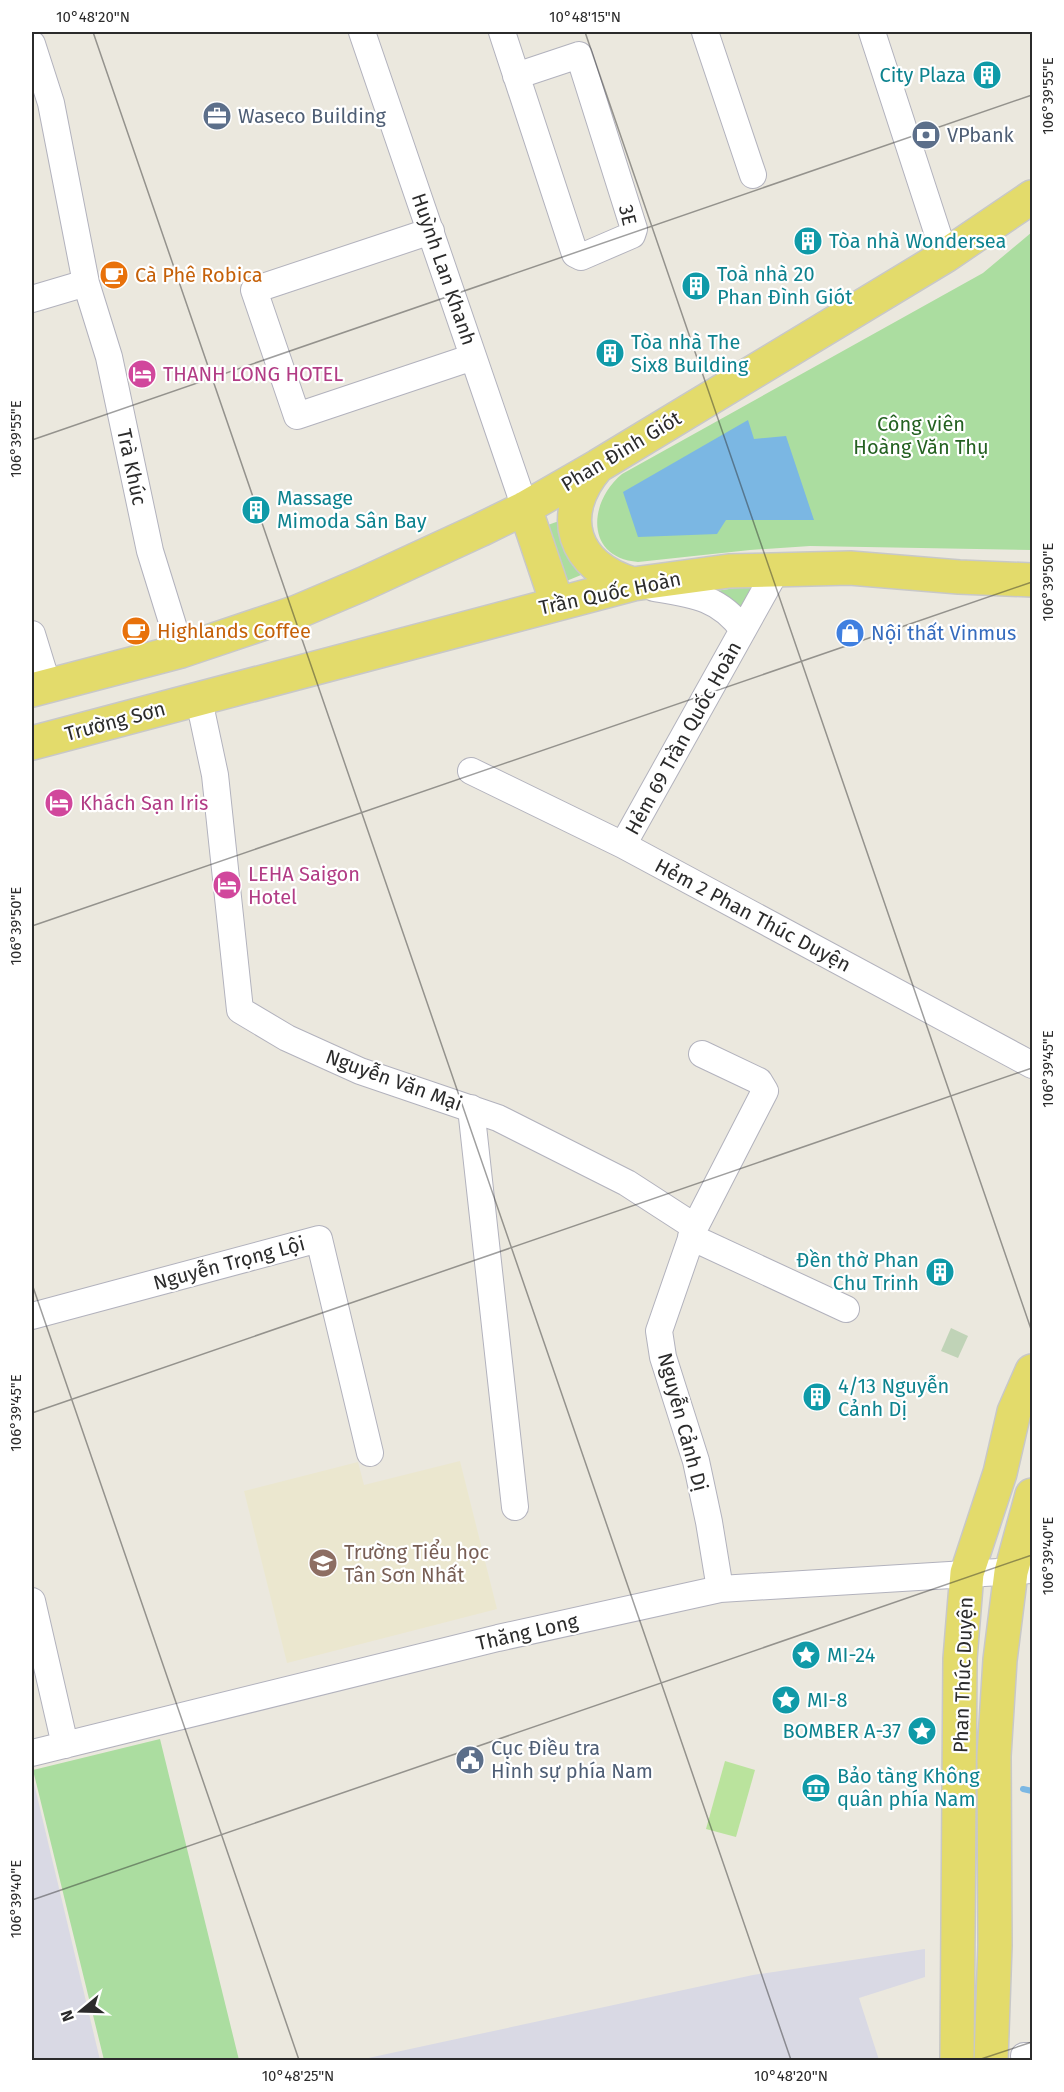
<svg xmlns="http://www.w3.org/2000/svg" width="1064" height="2092" viewBox="0 0 1064 2092" font-family="'Fira Sans',sans-serif">
<style>
.education{fill:#ebe7cf}
.airport{fill:#d9d9e4}
.green{fill:#abdda0}
.cemetery{fill:#c0d3b7}
.pitch{fill:#bae39d}
.water{fill:#7bb7e3}
.lines{fill:none;stroke-linecap:round;stroke-linejoin:round}
.stream{stroke:#7bb7e3;stroke-width:6}
.minor-casing{stroke:#b2b2bd;stroke-width:28}
.major-casing{stroke:#c8c8c8;stroke-width:36}
.minor{stroke:#fff;stroke-width:26}
.major{stroke:#e3db6b;stroke-width:33}
.ticks{fill:none;stroke:#2b2b2b;stroke-width:1.5;stroke-opacity:0.45}
.labels{text-anchor:middle;stroke-width:4.5;stroke-linejoin:round;paint-order:stroke}
.culture-label{font-size:20px;fill:#0d838f;stroke:#fff;text-anchor:start}
.service-label{font-size:20px;fill:#4e5e75;stroke:#fff;text-anchor:start}
.street-label{font-size:20px;fill:#2b2b2b;stroke:#fff}
.food-label{font-size:20px;fill:#c56008;stroke:#fff;text-anchor:start}
.hotel-label{font-size:20px;fill:#b23c85;stroke:#fff;text-anchor:start}
.park-label{font-size:20px;fill:#246121;stroke:#fff}
.shop-label{font-size:20px;fill:#366cbe;stroke:#fff;text-anchor:start}
.education-label{font-size:20px;fill:#785e54;stroke:#fff;text-anchor:start}
.neatline{fill:none;stroke:#2b2b2b;stroke-width:2}
.ticks-label{font-size:15px;text-anchor:middle;fill:#2b2b2b}
</style>
<rect width="100%" height="100%" fill="#ebe8de"/>
<!-- education -->
<path class="education" d="M460,1461L497,1609L287,1663L244,1491L358,1462L364,1485Z"/>
<!-- airport -->
<path class="airport" d="M32,1775L100,2060H32Z
M925,1949V1977L859,1998L879,2060H359L753,1975Z"/>
<!-- green -->
<path class="green" d="M1032,232V550L810,546L750,550L638,562C585,558 588,502 622,474L983,273Z
M559,521C559,543 566,560 581,575L564,582L545,526Z
M742,587H754L740,612L709,592Z
M160,1739L239,2060H104L33,1770Z"/>
<!-- cemetery -->
<path class="cemetery" d="M951,1328L968,1336L958,1358L941,1351Z"/>
<!-- pitch -->
<path class="pitch" d="M725,1761L755,1770L736,1837L706,1829Z"/>
<!-- water -->
<path class="water" d="M748,420L754,439L786,436L814,520H726L717,534L638,537L623,492Z"/>
<g class="lines">
<!-- stream -->
<path class="stream" d="M1023,1789L1032,1791"/>
<!-- minor casing -->
<g class="minor-casing">
<path id="minor" d="M362,32L525,508
M502,32L575,254L581,257L632,235L634,229L579,55L516,76
M705,32L753,175
M872,32L945,256
M32,44L51,103L86,283L32,299
M431,231L254,290L297,416L473,357
M86,283L109,357L150,551L181,651
M654,588C691,594 720,597 743,630
M32,634L48,686
M199,700L215,775L240,1010L287,1038L360,1071L498,1118L627,1183L695,1227L659,1331L663,1357L696,1461L709,1522L720,1589
M471,771L623,845L1032,1065
M623,845L777,569
M471,1108L515,1507
M695,1227L765,1091L759,1081L702,1054
M691,1237L846,1309
M32,1316L319,1239L370,1453
M32,1601L65,1745
M32,1753L498,1638L720,1589L1032,1570
M1024,2056H1032"/>
</g>
<!-- major casing -->
<g class="major-casing">
<path id="major" d="M597,467C556,515 573,567 633,584
M525,508L557,603
M32,690L181,651L297,612L363,584L480,530L525,508L598,466L945,256L1032,197
M32,743L633,584L729,571L850,568L959,577L1032,580
M957,2060L960,1659L967,1573L1000,1473L1014,1412L1032,1371
M991,2060L995,1945L994,1756L1000,1660L1011,1572L1032,1495"/>
</g>
<!-- minor -->
<use href="#minor" class="minor"/>
<!-- major -->
<use href="#major" class="major"/>
</g>
<!-- ticks -->
<path class="ticks" d="M93,32L791,2060M585,32L1032,1332M32,440L1032,95M32,926L1032,582M32,1284L299,2060M32,1413L1032,1068M32,1900L1032,1555M978,2060L1032,2042"/>
<!-- icons -->
<defs>
<g id="building-disc" transform="scale(1.5)"><circle r="9.5" fill="#0f9aa8" stroke="#fff"/><path d="M-4-6H4V6H1V3H-1V6H-4ZM-2.5-4.3h1.7v1.8h-1.7ZM.8-4.3h1.7v1.8H.8ZM-2.5-1h1.7V.8h-1.7ZM.8-1h1.7V.8H.8Z" fill="#fff"/></g>
<g id="office-disc" transform="scale(1.5)"><circle r="9.5" fill="#5c6f8a" stroke="#fff"/><path d="M-6-3h4V-5.5h4V-3h4V5H-6ZM-1-4.5V-3h2v-1.5ZM-6 0V1H6V0Z" fill="#fff"/></g>
<g id="bank-disc" transform="scale(1.5)"><circle r="9.5" fill="#5c6f8a" stroke="#fff"/><path d="M-6-4H6V4H-6ZM0-2.3a2.3 2.3 0 1 0 0 4.6a2.3 2.3 0 1 0 0-4.6Z" fill="#fff"/></g>
<g id="cafe-disc" transform="scale(1.5)"><circle r="9.5" fill="#e8710a" stroke="#fff"/><path d="M-5.5-4.5H6V0H3Q3 3.5 0 3.5H-2.5Q-5.5 3.5-5.5 0ZM3-3.2v2h1.7v-2ZM-6 4.5H4V6H-6Z" fill="#fff"/></g>
<g id="hotel-disc" transform="scale(1.5)"><circle r="9.5" fill="#d1479c" stroke="#fff"/><path d="M-6-4.5h1.5V1H6V5H4.5V3h-9V5H-6ZM-4 0a1.8 1.8 0 1 1 3.6 0ZM.5 0V-2.5h3Q6-2.5 6 0Z" fill="#fff"/></g>
<g id="shop-disc" transform="scale(1.5)"><circle r="9.5" fill="#3f7fe0" stroke="#fff"/><path d="M-5-2.5h2.3a2.7 3.5 0 0 1 5.4 0H5L5.5 6h-11ZM-1.5-2.5h3a1.5 2.3 0 0 0-3 0Z" fill="#fff"/></g>
<g id="school-disc" transform="scale(1.5)"><circle r="9.5" fill="#8d6e63" stroke="#fff"/><path d="M0-5L7-2L0 1L-7-2ZM-4 1L0 2.5L4 1V4Q0 6-4 4Z" fill="#fff"/></g>
<g id="sight-disc" transform="scale(1.5)"><circle r="9.5" fill="#0f9aa8" stroke="#fff"/><path d="M0-6L1.8-2.2L6-1.7L2.9 1.2L3.7 5.4L0 3.3L-3.7 5.4L-2.9 1.2L-6-1.7L-1.8-2.2Z" fill="#fff"/></g>
<g id="civic-disc" transform="scale(1.5)"><circle r="9.5" fill="#5c6f8a" stroke="#fff"/><path d="M-.6-6.5H3V-4.5H.6V-3L4-1V1h2V6H-6V1h2V-1L-.6-3ZM-1.2 2.5V6h2.4V2.5Z" fill="#fff"/></g>
<g id="museum-disc" transform="scale(1.5)"><circle r="9.5" fill="#0f9aa8" stroke="#fff"/><path d="M0-6L6-3V-2H-6V-3ZM-5-1h2V3h-2ZM-1-1h2V3h-2ZM3-1h2V3H3ZM-6 4H6V6H-6Z" fill="#fff"/></g>
</defs>
<g fill-rule="evenodd">
<use href="#building-disc" x="987" y="75"/>
<use href="#office-disc" x="217" y="116"/>
<use href="#bank-disc" x="926" y="135"/>
<use href="#building-disc" x="808" y="241"/>
<use href="#cafe-disc" x="114" y="275"/>
<use href="#building-disc" x="696" y="286"/>
<use href="#building-disc" x="610" y="353"/>
<use href="#hotel-disc" x="142" y="374"/>
<use href="#building-disc" x="256" y="510"/>
<use href="#cafe-disc" x="136" y="631"/>
<use href="#shop-disc" x="850" y="633"/>
<use href="#hotel-disc" x="59" y="803"/>
<use href="#hotel-disc" x="227" y="885"/>
<use href="#building-disc" x="940" y="1272"/>
<use href="#building-disc" x="817" y="1397"/>
<use href="#school-disc" x="323" y="1563"/>
<use href="#sight-disc" x="806" y="1655"/>
<use href="#sight-disc" x="786" y="1700"/>
<use href="#sight-disc" x="922" y="1731"/>
<use href="#civic-disc" x="470" y="1760"/>
<use href="#museum-disc" x="816" y="1788"/>
</g>
<g class="labels">
<!-- culture labels -->
<g class="culture-label">
<text x="966" y="82" text-anchor="end">City Plaza</text>
<text x="829" y="248">Tòa nhà Wondersea</text>
<text x="717" y="281">Toà nhà 20<tspan x="717" dy="23">Phan Đình Giót</tspan></text>
<text x="631" y="349">Tòa nhà The<tspan x="631" dy="23">Six8 Building</tspan></text>
<text x="277" y="505">Massage<tspan x="277" dy="23">Mimoda Sân Bay</tspan></text>
<text x="919" y="1267" text-anchor="end">Đền thờ Phan<tspan x="919" dy="23">Chu Trinh</tspan></text>
<text x="838" y="1393">4/13 Nguyễn<tspan x="838" dy="23">Cảnh Dị</tspan></text>
<text x="827" y="1662">MI-24</text>
<text x="807" y="1707">MI-8</text>
<text x="901" y="1738" text-anchor="end">BOMBER A-37</text>
<text x="837" y="1783">Bảo tàng Không<tspan x="837" dy="23">quân phía Nam</tspan></text>
</g>
<!-- service labels -->
<g class="service-label">
<text x="238" y="123">Waseco Building</text>
<text x="947" y="142">VPbank</text>
<text x="491" y="1755">Cục Điều tra<tspan x="491" dy="23">Hình sự phía Nam</tspan></text>
</g>
<!-- street labels -->
<g class="street-label">
<text transform="translate(628 215) rotate(77)" y="7">3E</text>
<text transform="translate(444 269) rotate(71)" y="7">Huỳnh Lan Khanh</text>
<text transform="translate(621 451) rotate(-31)" y="7">Phan Đình Giót</text>
<text transform="translate(132 467) rotate(78)" y="7">Trà Khúc</text>
<text transform="translate(610 593) rotate(-12)" y="7">Trần Quốc Hoàn</text>
<text transform="translate(115 721) rotate(-15)" y="7">Trường Sơn</text>
<text transform="translate(683 738) rotate(-61)" y="7">Hẻm 69 Trần Quốc Hoàn</text>
<text transform="translate(753 915) rotate(28)" y="7">Hẻm 2 Phan Thúc Duyện</text>
<text transform="translate(394 1080) rotate(20)" y="7">Nguyễn Văn Mại</text>
<text transform="translate(229 1263) rotate(-15)" y="7">Nguyễn Trọng Lội</text>
<text transform="translate(683 1422) rotate(75)" y="7">Nguyễn Cảnh Dị</text>
<text transform="translate(527 1632) rotate(-13)" y="7">Thăng Long</text>
<text transform="translate(963 1675) rotate(-88)" y="7">Phan Thúc Duyện</text>
</g>
<!-- food labels -->
<g class="food-label">
<text x="135" y="282">Cà Phê Robica</text>
<text x="157" y="638">Highlands Coffee</text>
</g>
<!-- hotel labels -->
<g class="hotel-label">
<text x="163" y="381">THANH LONG HOTEL</text>
<text x="80" y="810">Khách Sạn Iris</text>
<text x="248" y="881">LEHA Saigon<tspan x="248" dy="23">Hotel</tspan></text>
</g>
<!-- park labels -->
<g class="park-label">
<text x="921" y="431">Công viên<tspan x="921" dy="23">Hoàng Văn Thụ</tspan></text>
</g>
<!-- shop labels -->
<g class="shop-label">
<text x="871" y="640">Nội thất Vinmus</text>
</g>
<!-- education labels -->
<g class="education-label">
<text x="344" y="1559">Trường Tiểu học<tspan x="344" dy="23">Tân Sơn Nhất</tspan></text>
</g>
</g>
<!-- border -->
<rect width="1064" height="2092" fill="none" stroke="#ffffff" stroke-width="66"/>
<!-- north arrow -->
<g transform="translate(81 2011) rotate(251)" stroke="#ffffff" stroke-width="4.5" paint-order="stroke">
<path d="M0-4.5L10 22L0 15L-10 22Z" fill="#2b2b2b"/>
<text y="-9" font-size="16" font-weight="bold" text-anchor="middle" fill="#2b2b2b">N</text>
</g>
<rect x="33" y="33" width="998" height="2026" class="neatline"/>
<g class="ticks-label">
<text x="93" y="22">10°48'20"N</text>
<text x="585" y="22">10°48'15"N</text>
<text transform="translate(1048 96) rotate(-90)" y="5">106°39'55"E</text>
<text transform="translate(16 439) rotate(-90)" y="5">106°39'55"E</text>
<text transform="translate(1048 582) rotate(-90)" y="5">106°39'50"E</text>
<text transform="translate(16 926) rotate(-90)" y="5">106°39'50"E</text>
<text transform="translate(1048 1069) rotate(-90)" y="5">106°39'45"E</text>
<text transform="translate(16 1413) rotate(-90)" y="5">106°39'45"E</text>
<text transform="translate(1048 1556) rotate(-90)" y="5">106°39'40"E</text>
<text transform="translate(16 1899) rotate(-90)" y="5">106°39'40"E</text>
<text x="298" y="2081">10°48'25"N</text>
<text x="791" y="2081">10°48'20"N</text>
</g>
</svg>
